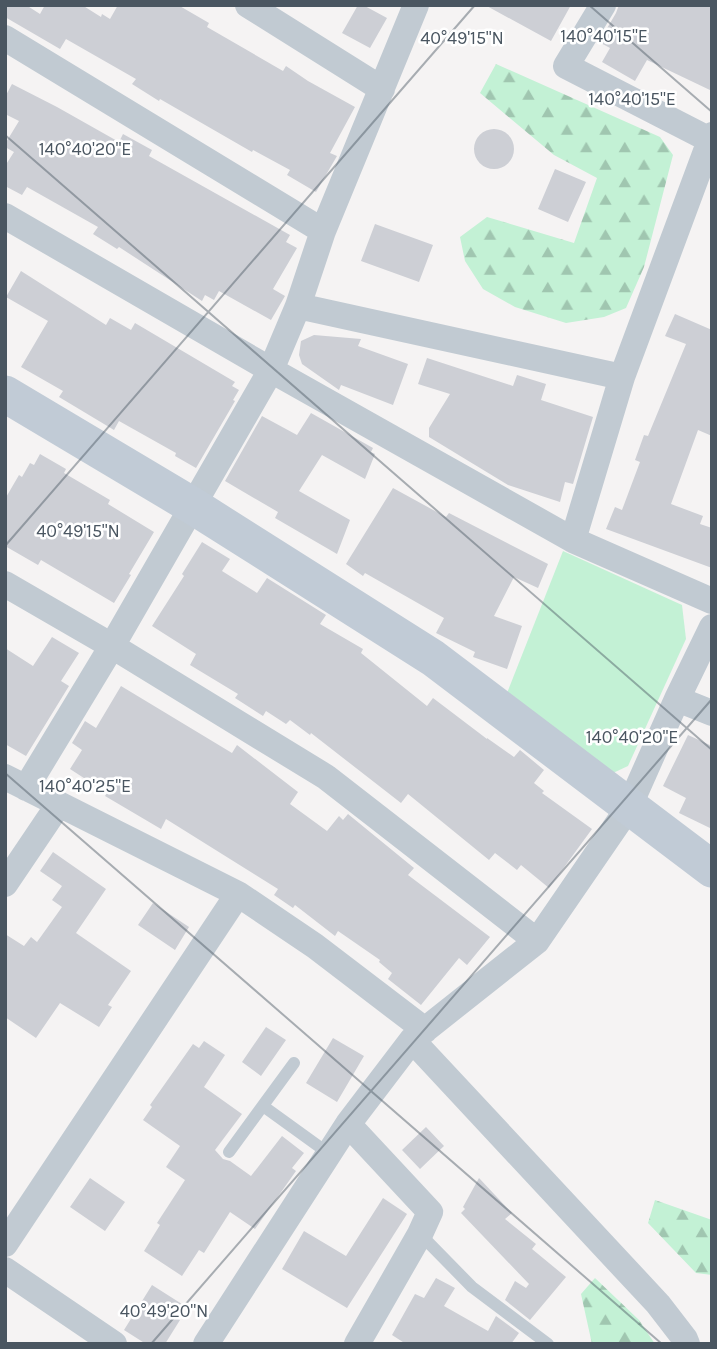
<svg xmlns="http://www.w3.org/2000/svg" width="717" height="1349" viewBox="0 0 717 1349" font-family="Karla,sans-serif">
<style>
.forest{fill:url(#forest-firs)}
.park{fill:#c3f1d5}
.building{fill:#cdcfd5}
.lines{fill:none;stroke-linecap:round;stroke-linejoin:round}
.lane{stroke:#c1cad2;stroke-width:12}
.street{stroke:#c1cad2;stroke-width:26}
.secondary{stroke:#c1cbd6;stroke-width:37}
.ticks{fill:none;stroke:#4a5661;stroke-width:2;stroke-opacity:0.45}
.ticks-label{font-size:18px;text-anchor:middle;fill:#4a5661;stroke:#fff;stroke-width:5;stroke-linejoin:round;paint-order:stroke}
</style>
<defs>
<pattern id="forest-firs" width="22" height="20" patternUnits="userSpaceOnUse" patternTransform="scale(1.75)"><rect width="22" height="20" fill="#c3f1d5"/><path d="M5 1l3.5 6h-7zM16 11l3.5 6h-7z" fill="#a0c6b0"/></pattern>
</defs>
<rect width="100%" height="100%" fill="#f5f3f3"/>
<!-- forest -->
<path class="forest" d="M496,64L660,137L673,155L644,267L626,308L604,317L566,323L515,307L483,289L465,261L460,237L487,217L574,243L597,178L554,155L480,93Z
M655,1200L712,1220V1275L696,1273L648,1223Z
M595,1278L639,1320L655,1344H592L581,1294Z"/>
<!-- park -->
<path class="park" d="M563,551L682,605L686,639L628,766L613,773L507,693Z"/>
<!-- building -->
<path class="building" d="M5,5H26L40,14L45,5H82L101,17L102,14L110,19L118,5H178L209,23L207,27L283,71L286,66L308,81L355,107L330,153L337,156L316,192L287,175L290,170L253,150L252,152L160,99L159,101L132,84L136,79L66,39L60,49L5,17Z
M358,5H363L387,18L370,48L342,33Z
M485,5H571L551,41Z
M619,5H712V91L647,60L635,81L602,62L610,48L599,42L616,13Z
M12,84L57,107L119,142L123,134L152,150L149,156L290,235L286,242L297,248L273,289L285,296L271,320L219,291L214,300L205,295L202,301L119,247L117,249L93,234L98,227L27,187L22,195L5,186V166L14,152L5,147V144L19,121L5,114V97Z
M474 149a20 20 0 1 1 40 0a20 20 0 1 1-40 0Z
M555,169L586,182L568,222L538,209Z
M375,224L433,245L419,282L361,261Z
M21,271L106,325L110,318L131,330L135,323L235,382L232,386L239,390L233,400L235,401L196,468L175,456L176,453L119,421L114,430L59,397L63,391L21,367L48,321L6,297Z
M675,314L712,330V436L698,430L671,504L703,516L700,524L712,528V568L606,529L615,507L622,510L640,462L635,460L644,435L648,436L686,344L665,336Z
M314,335L361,339L358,346L408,364L393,405L341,385L339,390L302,364L299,355L301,341Z
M427,358L513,386L517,375L546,384L541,400L593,417L573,484L565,482L560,502L508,485L429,437V428L450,394L418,384Z
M311,413L373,448L371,452L375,454L365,479L322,455L299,491L350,520L337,554L275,518L278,512L225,481L262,416L297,435Z
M40,454L66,469L64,473L110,500L108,504L154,532L129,574L131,575L114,603L41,560L38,565L5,546V499L19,475L22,477L30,463L34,465Z
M393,488L446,517L449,513L548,564L538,588L514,577L494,616L522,626L507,669L473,657L475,652L436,633L444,618L365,573L363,576L346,564Z
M202,542L230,559L222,571L257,593L267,578L326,615L320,624L363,649L361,653L427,706L433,698L487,739V738L514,757L520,750L544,770L534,783L544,791L542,793L592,829L549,888L521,865L517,870L495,853L489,860L408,794L401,803L311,733L310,735L290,720L286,724L266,711L263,716L235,698L238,694L190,665L196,654L152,626L184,576L182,574Z
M52,637L79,653L61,681L69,686L26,756L5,744V648L33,666Z
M121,686L232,753L237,745L298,792L290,804L327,831L339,816L343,820L348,814L414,868L408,875L490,937L467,965L459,958L421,1005L388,979L392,973L379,962L380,960L338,931L335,936L295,905L293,908L274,895L278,889L166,819L161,829L105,796L107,793L70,769L82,750L72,743L85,721L96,728Z
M688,735L712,746V829L679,813L686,798L663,786Z
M53,852L106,889L76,933L131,971L108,1005L112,1007L99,1027L60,1003L36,1038L5,1017V934L24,946L31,937L37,942L62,907L52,900L62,886L40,871Z
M153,903L189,927L175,950L138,925Z
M266,1027L286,1040L261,1076L242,1062Z
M333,1038L364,1056L337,1102L306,1083Z
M204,1041L225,1055L204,1087L242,1114L215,1150L223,1159L230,1161L251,1176L282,1136L304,1153L292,1168L296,1171L255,1229L230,1212L204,1253L199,1250L182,1276L144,1251L160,1225L157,1223L185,1180L166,1167L180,1146L143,1120L152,1107L150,1105L193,1044L199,1048Z
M426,1127L444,1146L420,1169L402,1150Z
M90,1178L125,1202L105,1231L70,1207Z
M479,1178L512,1213L505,1219L536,1244L532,1249L566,1277L530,1320L505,1300L515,1281L526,1288L529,1284L461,1213L465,1209L463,1207Z
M383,1198L407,1214L347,1308L282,1269L304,1231L346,1256Z
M436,1278L455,1288L444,1306L488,1331L496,1316L519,1333L511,1344H406L392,1335L415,1294L424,1298Z
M152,1285L185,1306L177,1318L180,1320L165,1344H146L124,1330Z"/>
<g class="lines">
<!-- lane -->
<path class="lane" d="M263,1106L328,1153
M229,1152L294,1063
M420,1234L472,1287L548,1344"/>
<!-- street -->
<path class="street" d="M248,5L382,89
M603,5L566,66L712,141
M5,38L323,231
M5,216L271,370L573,540L712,601
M298,306L622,377
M573,540L622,377L712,135
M5,584L112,646L326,777L537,941
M677,699L712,713
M5,777L238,894L315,946L425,1030
M26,788L112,646L271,370L298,306L323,231L416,5
M5,884L59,804
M412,1040L658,1304L685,1339L687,1344
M348,1124L430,1212L420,1234L357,1344
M5,1244L238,894
M5,1270L114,1344
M206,1344L348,1124L412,1040L537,941L629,807L677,699L712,627"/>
<!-- secondary -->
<path class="secondary" d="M5,394L193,506L433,658L712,869"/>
</g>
<!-- ticks -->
<path class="ticks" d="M589,5L712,112M5,135L712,750M5,546L475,5M5,773L662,1344M151,1344L712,699"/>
<g class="ticks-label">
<text x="604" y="42">140°40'15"E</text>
<text x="462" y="44">40°49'15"N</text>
<text x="632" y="105">140°40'15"E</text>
<text x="85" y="155">140°40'20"E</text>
<text x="78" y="537">40°49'15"N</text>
<text x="632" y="743">140°40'20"E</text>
<text x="85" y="792">140°40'25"E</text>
<text x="164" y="1317">40°49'20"N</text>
</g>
<!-- border -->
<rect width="717" height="1349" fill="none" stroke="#4a5661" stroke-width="14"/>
</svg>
